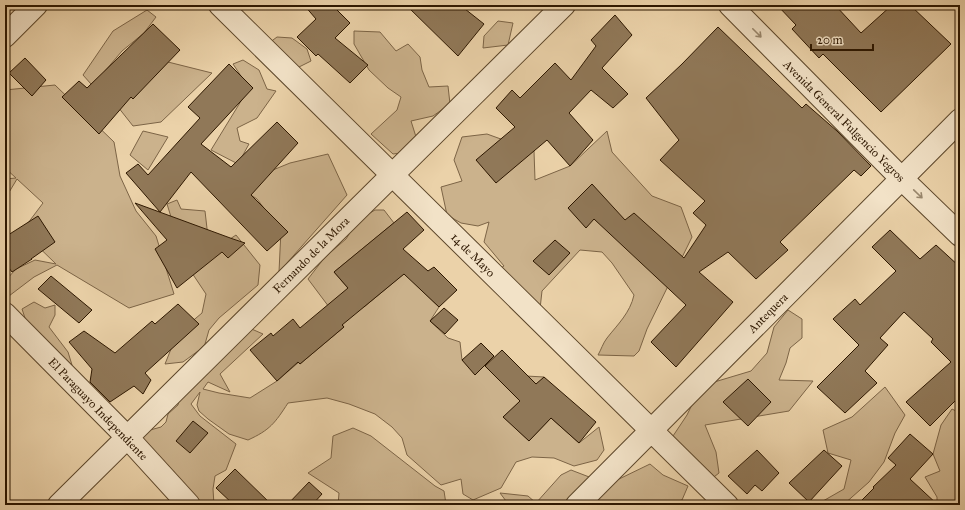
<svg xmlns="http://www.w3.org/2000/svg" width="965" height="510" viewBox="0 0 965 510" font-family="'IM FELL Great Primer',serif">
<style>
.green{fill:#cbb28c;stroke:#7c6446}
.building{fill:#907858;stroke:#2d1700}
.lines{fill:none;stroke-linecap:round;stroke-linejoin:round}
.minor-casing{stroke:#5c462a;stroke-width:24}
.minor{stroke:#f2e2c7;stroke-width:22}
.oneway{stroke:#99876d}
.labels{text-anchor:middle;stroke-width:4;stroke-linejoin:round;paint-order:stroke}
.street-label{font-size:12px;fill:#2d1700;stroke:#f2e2c7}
</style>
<rect width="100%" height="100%" fill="#ebd2a9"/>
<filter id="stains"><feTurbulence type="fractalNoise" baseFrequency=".005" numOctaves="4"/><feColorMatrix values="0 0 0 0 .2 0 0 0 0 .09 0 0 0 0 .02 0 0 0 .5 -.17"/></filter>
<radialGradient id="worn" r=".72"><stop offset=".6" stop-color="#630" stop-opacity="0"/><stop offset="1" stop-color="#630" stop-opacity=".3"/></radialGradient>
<!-- green -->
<path class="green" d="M147,10L156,17L144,33L122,51L105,71L99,93L83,75L113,31Z
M498,21L513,23L508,45L483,48L484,36Z
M354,31L380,32L396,51L408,44L420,57L422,70L429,87L448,86L450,104L433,116L411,121L417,140L409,152L393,154L371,134L397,110L401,97L388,88L369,70L354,44Z
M277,37L292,38L307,49L311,61L299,67L269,43Z
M243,60L259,70L267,89L276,91L257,118L237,128L240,141L249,144L238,164L211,150L249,88L233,64Z
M168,62L212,73L161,122L133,126L118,107Z
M55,85L114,142L120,176L136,211L156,236L174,294L129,308L57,265L34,277L5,299V281L16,269L35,260L56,264L22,231L43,203L17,179L5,199V179L16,178L5,168V90Z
M143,131L168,137L148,170L130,155Z
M607,131L612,152L652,196L681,207L692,237L647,329L639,351L634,356L598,355C601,350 603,343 607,338C618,324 630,313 634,295L612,263L602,252L580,250L542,291L540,309L511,308L485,277L504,266L484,242L489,222L478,226L461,223L447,215L441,187L462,181L454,160L462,137L487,134L534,151L535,180L570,166Z
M328,154L347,195L279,272L281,230L257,199L236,185L290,163Z
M177,200L181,209L205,211L209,246L176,233L167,204Z
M375,210H384L394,223L334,272L364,307L418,262L414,283L439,307L430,321L448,338L460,342L462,360L526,376L544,377L504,417L529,441L551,418L579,443L599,427L604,450L597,460L574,466L554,458L532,457L516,462L501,488L473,500L463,494L461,479L441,485L407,455L402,438L392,427L375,414L349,404L327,398L288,403C275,423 270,430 248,440L229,434L208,419L199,411L197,405L200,392L191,404L200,416L236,444L226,470L215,476L213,489L214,505H178L140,457L143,432L161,427L166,422L168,414L178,405L180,396L189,392L191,385L247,327L263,334L220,374L230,392L208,382L203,389L219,393L250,398L277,381L299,362L300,364L344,327L308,279L325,257L346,239L358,220Z
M236,235L260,265L258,285L219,318L209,330L205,344L198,351L183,362L165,364L177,334L202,313L206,294L188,267Z
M34,302L45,308L55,305V315L49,327L68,352L72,365L61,370L27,324L22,309Z
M788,310L802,319V338L790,348L786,363L779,380L813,381L789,411L705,425L716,452L719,473L705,484L671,439L687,415L701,386L751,371L767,353L774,327Z
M885,387L905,415L895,433L884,462L869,482L843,505H816L844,489L851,460L828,453L823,430L852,417Z
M952,409L960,413V505H937V497L925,477L940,471L933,454L941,425Z
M353,428L371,436L435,486L444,491L446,504L445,505H338L339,493L308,473L331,458L333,436Z
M650,464L663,475L688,486L682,500L660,505H593L617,480Z
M571,470L597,480L576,505H509L500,493L528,496L536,503L561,475Z
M755,501H779L795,505H754Z"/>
<!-- building -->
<path class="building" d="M304,5H332L350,23L335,38L368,65L350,83L318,54L316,56L297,37L316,19Z
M406,5H460L484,24L458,56Z
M777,5H835L861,33L892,5H910L951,44L881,112L823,54L819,58L792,29L796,25Z
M615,15L632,35L602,68L628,94L613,108L591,90L569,113L593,140L570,166L547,140L496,183L476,160L515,127L496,108L512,90L520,98L555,63L571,80L596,46L591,40Z
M153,24L180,50L133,99L131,97L99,134L62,97L79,81L87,88Z
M718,27L802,108L806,104L837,131L871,166L861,176L854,170L780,242L788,250L756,279L728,252L699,272L733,302L676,367L651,342L686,305L594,219L586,228L568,208L592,184L625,220L634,213L684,258L706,225L693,213L705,201L660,160L679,140L646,98L682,64Z
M25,58L46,80L32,96L9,73Z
M229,64L253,88L201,144L231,167L277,122L298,143L251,195L288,232L267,251L191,172L160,212L126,173L138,164L148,175L200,118L188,107Z
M135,203L233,239L245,243L228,258L222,252L177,288L155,249L167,240Z
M407,212L424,230L403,249L428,271L434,267L457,290L439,307L404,274L342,325L344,327L300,364L298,362L277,381L250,350L271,333L273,336L293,319L300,328L348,288L334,272Z
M38,216L55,242L31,259H32L12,272L5,263V237Z
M890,230L920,259L936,245L960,267V396L930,426L906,402L951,362L931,342L933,339L904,312L880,338L888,345L865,371L877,383L845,413L817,387L859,345L833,319L855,299L860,305L896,271L872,247Z
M555,240L570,253L549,275L533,261Z
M51,276L92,310L79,323L38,289Z
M178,304L199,324L145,373L151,380L143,394L134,386L110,402L90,382L92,369L69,342L84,331L115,353L152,321L155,324Z
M444,308L458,320L445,334L430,321Z
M481,343L494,356L475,375L462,360Z
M502,350L536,384L544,377L596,422L579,443L551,418L529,441L503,417L520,401L485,366Z
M748,379L771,402L748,426L723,402Z
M193,421L208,433L190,453L176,441Z
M910,434L933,454L910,479L938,505H857L874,488L873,487L896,465L888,458Z
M757,450L779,473L762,491L755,485L747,494L728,476Z
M824,450L842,466L809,502L789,483Z
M235,469L272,505H234L216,488Z
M309,482L322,494L312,505H287Z"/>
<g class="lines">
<!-- minor casing -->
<g class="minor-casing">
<path id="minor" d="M220,5L727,505
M730,5L902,179L960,235
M5,36L36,5
M5,314L127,437L189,505
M59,505L564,5
M577,505L960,120"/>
</g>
<!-- minor -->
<use href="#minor" class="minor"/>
</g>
<!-- one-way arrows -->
<defs><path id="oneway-shaft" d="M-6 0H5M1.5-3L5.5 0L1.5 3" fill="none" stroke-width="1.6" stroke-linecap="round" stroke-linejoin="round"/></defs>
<g class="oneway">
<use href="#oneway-shaft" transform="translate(757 33) rotate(45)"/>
<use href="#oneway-shaft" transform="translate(918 194) rotate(44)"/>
</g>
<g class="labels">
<!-- street labels -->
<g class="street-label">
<text transform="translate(844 121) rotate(45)" y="4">Avenida General Fulgencio Yegros</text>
<text transform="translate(311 255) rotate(-45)" y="4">Fernando de la Mora</text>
<text transform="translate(473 255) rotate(45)" y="4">14 de Mayo</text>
<text transform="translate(768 313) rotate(-45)" y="4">Antequera</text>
<text transform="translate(98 409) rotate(46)" y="4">El Paraguayo Independiente</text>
</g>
</g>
<!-- margin -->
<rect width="965" height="510" fill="none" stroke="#ebd2a9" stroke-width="20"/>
<rect x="6" y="6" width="953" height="498" fill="none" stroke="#2d1700" stroke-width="2"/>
<rect x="10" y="10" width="945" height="490" fill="none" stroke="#2d1700"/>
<!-- scale -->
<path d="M811 44v6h62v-6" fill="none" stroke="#2d1700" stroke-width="2"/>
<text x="817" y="44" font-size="12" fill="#2d1700" stroke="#f2e2c7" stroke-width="3" paint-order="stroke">20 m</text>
<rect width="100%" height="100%" filter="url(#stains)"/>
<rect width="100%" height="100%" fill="url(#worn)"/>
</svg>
